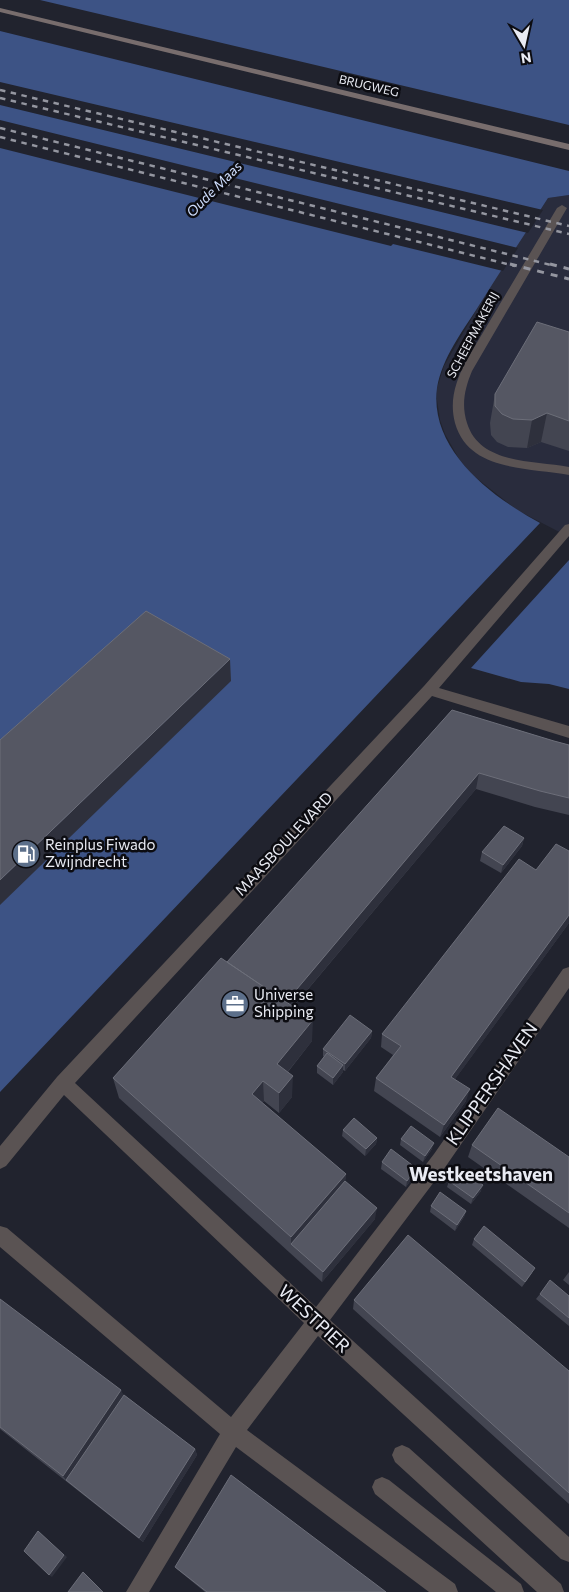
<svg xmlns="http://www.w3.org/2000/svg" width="569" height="1592" viewBox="0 0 569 1592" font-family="Commissioner,sans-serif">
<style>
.built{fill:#292c3d}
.water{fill:#3d5385}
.pier{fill:#21232e}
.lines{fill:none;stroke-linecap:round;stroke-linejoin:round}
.lane{fill:#5a5353;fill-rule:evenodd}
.street{fill:#5a5353;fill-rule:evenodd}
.secondary{fill:#786d6d;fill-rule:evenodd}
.rail-far1{stroke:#9496a0;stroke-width:2.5;stroke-dasharray:5.5 5.5;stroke-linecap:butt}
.rail{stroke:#9496a0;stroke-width:3;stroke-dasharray:7 7;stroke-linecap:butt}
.wall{fill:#434551}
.shaded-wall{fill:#2e303c}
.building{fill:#555763;stroke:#6c6e79}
.labels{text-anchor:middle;stroke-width:5;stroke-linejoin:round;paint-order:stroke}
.far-street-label{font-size:12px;fill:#e9ebf3;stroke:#0c0c11}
.far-water-label{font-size:14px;font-style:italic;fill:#cddcfc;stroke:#0c0c11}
.street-label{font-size:15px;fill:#e9ebf3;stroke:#0c0c11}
.poi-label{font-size:15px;fill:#e9ebf3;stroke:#0c0c11;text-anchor:start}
.near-street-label{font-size:18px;fill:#e9ebf3;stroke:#0c0c11}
.near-neighbourhood-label{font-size:19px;font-weight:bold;fill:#e9ebf3;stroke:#0c0c11}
</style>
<rect width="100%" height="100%" fill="#21232e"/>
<!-- built -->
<path class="built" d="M569,195V537L517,510L470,473L459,459L445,434L440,420L437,400V388L444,366L489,288L548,198Z"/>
<!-- water -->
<path class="water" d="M0,0H569V195L548,198C525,234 501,270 478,307C462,332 442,358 437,388C429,450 492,497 540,523L0,1092Z
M569,560V689L549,684L521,682L471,668Z"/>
<!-- pier -->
<path class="pier" d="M0,0H40L569,125V171L0,31Z
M0,82L543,210L528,233L0,105Z
M0,120L518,248L503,271L393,244L391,246L0,148Z"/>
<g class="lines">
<!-- lane -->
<path class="lane" d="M402,1445L409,1448L561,1584L564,1592H537L395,1462L392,1455L395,1448Z
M382,1477L389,1480L521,1584L524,1592H496L375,1494L372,1487L375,1480Z"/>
<!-- street -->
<path class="street" d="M562,205L567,208L472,371C465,388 461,404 467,423C480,465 534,460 569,467V475C528,467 469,472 455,423C449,400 456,381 466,361L557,208Z
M569,524V536L439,688L569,726V738L432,696L75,1083L316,1307L434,1154L563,969L569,967V988L446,1166L330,1320L569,1537V1562L561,1559L318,1336L247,1430L455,1584L458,1592H429L236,1447L149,1592H126L220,1434L0,1247V1226L7,1228L231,1417L304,1323L64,1095L6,1166L0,1169V1146L57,1077L424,686L565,525Z"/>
<!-- secondary -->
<path class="secondary" d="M0,8L569,144V150L0,12Z"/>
<!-- rail-far1 -->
<path class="rail-far1" d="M0,90L569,226
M0,98L569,234
M0,128L555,266
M0,137L515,266"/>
<!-- rail -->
<path class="rail" d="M510,264L569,279
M550,264L569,269"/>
</g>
<!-- wall -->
<path class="wall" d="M569,332V451L541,442L527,448L508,447L497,442L491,435L490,423L495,394Z
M452,710L554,741L569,745V815L535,807L476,789L294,1006L312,1041L288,1072L292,1097L279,1113L264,1101L262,1103L346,1174L345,1181L375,1219L322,1282L119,1098L113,1078L227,962Z
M524,838L522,846L501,873L480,861L482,852Z
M569,851V923L455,1079L466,1101L440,1137L374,1091L376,1078L393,1055L381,1047L382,1034L536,870Z
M372,1031L371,1038L345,1071L343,1070V1072L333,1085L317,1073V1066L324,1057L323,1056V1049Z
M343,1130L377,1138L376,1144L365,1156L342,1136Z
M401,1139L432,1149L423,1162L400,1145Z
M472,1145L569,1157V1228L468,1157Z
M382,1162L415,1174L406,1187L381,1169Z
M449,1181L481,1191L471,1204L447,1187Z
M431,1206L466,1211L464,1217L455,1231L430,1212Z
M474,1239L532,1273L522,1287L472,1245Z
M569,1272V1285L563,1280Z
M540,1294L569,1296V1326L536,1299Z
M0,1299L124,1395L195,1449L197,1455L143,1542L0,1429Z
M354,1300L569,1371V1504L353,1309Z
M175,1567L386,1592H205L178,1570Z"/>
<!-- shaded-wall -->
<path class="shaded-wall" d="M547,413L541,442L527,448L532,420Z
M230,659L231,681L0,905V880Z
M479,773L476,789L281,1021V1008Z
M524,838L522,846L501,873L503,865Z
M569,915V923L448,1089L451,1077Z
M313,1020L312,1041L277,1085V1064Z
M372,1031L371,1038L345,1071V1064Z
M343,1065V1072L333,1085V1078Z
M293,1076L292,1097L279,1113V1093Z
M263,1081L264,1101L253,1114L252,1094Z
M470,1089L466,1101L440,1137L444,1125Z
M377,1138L376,1144L365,1156L366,1149Z
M434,1143L432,1149L423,1162L425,1156Z
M416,1168L415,1174L406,1187L407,1181Z
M346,1174L344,1192L291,1244V1237Z
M483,1185L481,1191L471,1204L473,1198Z
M377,1208L375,1219L322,1282L323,1272Z
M466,1211L464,1217L455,1231L457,1225Z
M121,1390L127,1402L66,1480L63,1476Z
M195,1449L197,1455L143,1542L139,1538Z
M38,1531L67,1557L52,1577L49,1575Z"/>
<!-- building -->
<path class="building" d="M537,322L569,332V421L547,413L532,420L513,419L502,414L495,406V394Z
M146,611L230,659L0,880V740Z
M452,710L554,741L569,745V798L540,791L479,773L286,1002L227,962Z
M504,826L524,838L503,865L482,852Z
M556,844L569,851V915L451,1077L470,1089L444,1125L376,1078L401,1046L382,1034L519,859L536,870Z
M221,958L313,1020L277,1064L293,1076L279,1093L263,1081L252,1094L346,1174L291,1237L113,1078Z
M350,1015L372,1031L345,1064L323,1049Z
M327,1053L343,1065L333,1078L317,1066Z
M498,1108L569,1157V1213L472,1145Z
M354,1118L377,1138L366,1149L343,1130Z
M411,1126L434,1143L425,1156L401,1139Z
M391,1149L416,1168L407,1181L382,1162Z
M458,1167L483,1185L473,1198L449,1181Z
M345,1181L377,1208L323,1272L291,1244Z
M440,1192L466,1211L457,1225L431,1206Z
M484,1226L535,1268L525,1282L474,1239Z
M408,1235L569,1371V1493L354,1300Z
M550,1280L569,1296V1318L540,1294Z
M0,1299L121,1390L63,1476L0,1427Z
M124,1395L195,1449L139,1538L66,1480Z
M231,1475L386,1592H207L175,1567Z
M38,1531L64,1555L49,1575L24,1551Z
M83,1572L103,1592H68Z"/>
<!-- icons -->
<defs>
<g id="fuel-disc" transform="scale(1.4375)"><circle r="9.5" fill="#5c6f8a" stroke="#0c0c11"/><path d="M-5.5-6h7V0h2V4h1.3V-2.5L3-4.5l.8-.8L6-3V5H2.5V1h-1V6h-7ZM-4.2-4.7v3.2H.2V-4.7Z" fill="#fff"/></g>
<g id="office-disc" transform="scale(1.4375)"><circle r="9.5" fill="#5c6f8a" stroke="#0c0c11"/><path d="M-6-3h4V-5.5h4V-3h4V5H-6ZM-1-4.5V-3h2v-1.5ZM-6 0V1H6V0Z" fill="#fff"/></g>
</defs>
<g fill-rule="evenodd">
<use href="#fuel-disc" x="26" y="854"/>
<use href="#office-disc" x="235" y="1004"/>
</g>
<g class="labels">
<!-- far-street labels -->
<g class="far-street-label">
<text transform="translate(369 86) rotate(13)" y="4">BRUGWEG</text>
<text transform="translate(473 335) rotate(-62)" y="4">SCHEEPMAKERIJ</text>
</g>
<!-- far-water labels -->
<g class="far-water-label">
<text transform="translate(214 189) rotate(-45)" y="5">Oude Maas</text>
</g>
<!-- street labels -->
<g class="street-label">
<text transform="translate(284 844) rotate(-47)" y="5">MAASBOULEVARD</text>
</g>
<!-- poi labels -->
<g class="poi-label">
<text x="45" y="850">Reinplus Fiwado<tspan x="45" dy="17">Zwijndrecht</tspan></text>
<text x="254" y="1000">Universe<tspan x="254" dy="17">Shipping</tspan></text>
</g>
<!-- near-street labels -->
<g class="near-street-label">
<text transform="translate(492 1084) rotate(-55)" y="6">KLIPPERSHAVEN</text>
<text transform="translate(314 1319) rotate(43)" y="6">WESTPIER</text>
</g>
<!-- near-neighbourhood labels -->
<g class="near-neighbourhood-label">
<text x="481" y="1181">Westkeetshaven</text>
</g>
</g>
<!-- north arrow -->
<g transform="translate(524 45) rotate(171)" stroke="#0c0c11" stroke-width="4" paint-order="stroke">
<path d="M0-4L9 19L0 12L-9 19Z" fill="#e9ebf3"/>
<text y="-8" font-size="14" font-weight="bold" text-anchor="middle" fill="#e9ebf3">N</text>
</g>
</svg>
